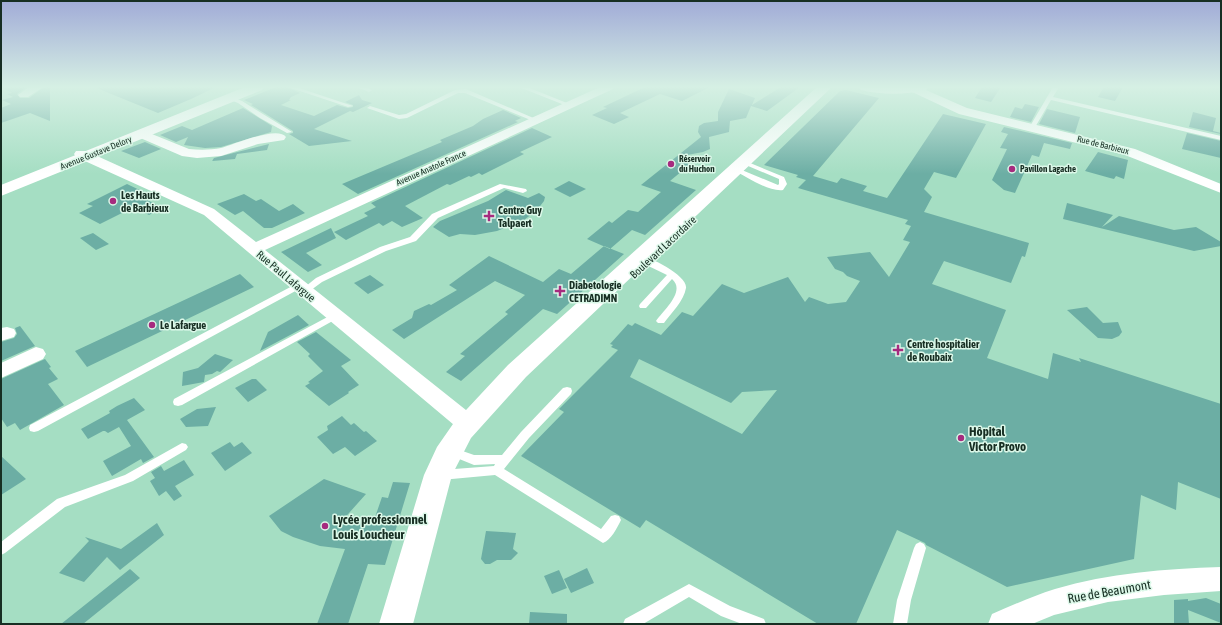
<svg xmlns="http://www.w3.org/2000/svg" width="1222" height="625" viewBox="0 0 1222 625" font-family="'Asap Condensed',sans-serif">
<style>
.building{fill:#6caea4;fill-rule:evenodd}
.lines{fill:none;stroke-linecap:round;stroke-linejoin:round}
.lane{fill:#fff;fill-rule:evenodd}
.street{fill:#fff;fill-rule:evenodd}
.secondary{fill:#fff;fill-rule:evenodd}
.poi-dot{fill:#a62b7f;stroke:#dcf8e9;stroke-width:1.5}
.labels{text-anchor:middle;stroke-width:3;stroke-linejoin:round;paint-order:stroke}
.far-street-label{font-size:9px;fill:#172e23;stroke:#dcf8e9}
.far-poi-label{font-size:9px;font-weight:bold;fill:#172e23;stroke:#dcf8e9;text-anchor:start}
.poi-label{font-size:11px;font-weight:bold;fill:#172e23;stroke:#dcf8e9;text-anchor:start}
.street-label{font-size:11px;fill:#172e23;stroke:#dcf8e9}
.near-poi-label{font-size:13px;font-weight:bold;fill:#172e23;stroke:#dcf8e9;text-anchor:start}
.near-street-label{font-size:13px;fill:#172e23;stroke:#dcf8e9}
</style>
<rect width="100%" height="100%" fill="#a5dec3"/>
<!-- building -->
<path class="building" d="M1,87H27L17,94L20,98H29L44,87H50V121L30,113L1,123V108L11,104L2,100L13,97L7,94L12,93Z
M94,87H216L191,99L158,113Z
M276,87H287L300,93L291,97L289,100H291L281,105L314,116L337,105L348,108L353,107V105L345,102L359,95L362,100L372,103L353,112L350,111L314,129L352,141L309,146L289,134L293,133V131L251,105L253,104L244,100Z
M645,87H710L682,101L660,94L620,113L629,117L614,124L592,115L607,108L603,107Z
M781,87H800L767,111L751,106L746,118L730,121L729,132L709,137L710,149L703,152L687,155L688,166L670,181L696,190L645,235L632,230L610,249L587,239L609,221L612,223L628,210L638,212L661,192L641,185L701,137L698,132L699,126L704,123L718,121V112L729,89L755,98L752,105Z
M982,87H1001L991,102L975,98Z
M1104,87H1123L1115,101L1098,97Z
M846,90L879,98L813,176L837,183L841,178L867,186L863,191L887,198L943,114L986,124L956,178L934,172L924,189L932,197L924,212L1029,243L1025,257L1022,256L1011,283L944,261L932,284L1006,310L987,358L1048,379L1053,353L1081,362L1079,358L1221,404V499L1178,482L1176,510L1141,495L1134,559L1007,587L926,545L925,543L897,530L856,624H818L646,520L640,528L521,456L564,412L559,409L618,350L611,347L613,345L610,344L628,324L632,326L635,323L661,335L682,312L693,316L722,284L744,293L788,277L805,302L809,297L828,304L846,302L860,281L847,276L843,272L835,269L827,257L870,252L889,277L910,242L903,240L911,226L905,224L908,220L798,188L806,180L796,177L798,175L764,165L840,91ZM639,359L731,403L742,392L777,390L742,434L630,377Z
M1025,104L1039,107L1031,122L1010,117L1015,107L1022,109Z
M243,108L272,126L271,132L221,147L205,148L184,145L188,137L176,142L160,135L182,126L192,130Z
M1047,109L1080,117L1075,133L1039,124Z
M503,110L521,118L515,121L518,122L358,194L342,184L442,142L440,140L473,126L483,119Z
M1193,112L1216,118L1213,131L1221,133V134L1189,127Z
M1004,127L1072,143L1070,149L1044,143L1039,157L1032,155L1015,193L1004,190L992,180L1007,149L1000,148L1008,134L1001,132Z
M532,128L552,137L520,152L524,154L482,175L479,173L471,177L469,176L450,185L447,184L405,206L423,218L402,227L392,221L383,226L379,223L346,240L334,232L368,216L364,213L376,207L371,203Z
M1187,133L1221,141V158L1182,149Z
M145,142L161,149L139,158L121,151Z
M269,144L267,150L237,154L235,159L212,161L214,158Z
M1098,152L1128,160L1124,179L1116,176L1114,179L1110,178L1085,171Z
M569,181L586,189L570,197L554,189Z
M127,184L148,194L141,197L163,208L149,215L134,207L100,224L79,213L93,206L87,204Z
M506,190L528,198L539,193L545,197L544,201L537,210L524,220L497,231L475,235L460,234L449,237L433,227L440,221L488,201Z
M244,194L256,201L261,199L279,211L293,204L305,213L272,228H264L243,211L235,215L217,204Z
M1067,203L1113,215L1102,227L1119,216L1174,230L1196,227L1221,242V246L1194,251L1063,219Z
M331,228L336,238L306,253L322,265L308,272L281,252Z
M93,233L109,244L96,250L80,238Z
M604,246L624,254L557,314L543,309L461,381L446,372L465,356L460,354L508,314L505,312L525,295L495,281L404,339L392,330L412,318L414,311L429,304L431,305L457,290L449,285L489,256L543,282L559,269L571,274Z
M240,274L254,287L87,367L75,351Z
M370,275L384,285L368,294L354,283Z
M1087,307L1103,323L1118,322L1122,332L1119,336L1112,339L1098,338L1067,310Z
M298,315L309,325L260,351L268,332Z
M20,326L35,346L1,361V342L14,338L17,334L15,328Z
M316,332L351,360L341,366L359,385L348,392L349,393L329,406L305,386L310,383L308,382L323,371L308,356L310,354L297,342Z
M215,354L233,360L220,372L217,371L212,374L205,375L204,382L182,386L183,372L198,368Z
M45,359L51,367L49,368L58,379L48,384L64,405L20,430L15,423L7,427L1,418V379Z
M252,379H256L267,390L248,402L235,388Z
M134,398L145,410L127,420L154,457L143,463L141,459L112,476L103,461L131,446L119,427L108,433L105,431H103L88,439L81,429L110,413L109,411L117,406Z
M216,407L208,426L186,427L180,419L197,409Z
M342,416L351,425L354,423L364,432L366,431L377,441L355,456L345,447L333,454L317,437L328,430L327,426Z
M230,442L234,447L242,442L252,453L225,471L211,453Z
M1,456L26,479L1,495Z
M184,460L194,475L175,486L182,496L174,501L166,491L159,496L150,481L155,478L151,472L161,466L164,471Z
M324,479L366,494L341,522L373,523L382,497L388,498L393,482L410,483L385,565L368,564L348,624H317L345,549L320,546L293,537L281,531L269,516Z
M157,523L164,535L120,570L107,557L84,582L59,573L89,541L85,537L121,549Z
M486,531L516,533L513,549L518,553L511,560H497L490,564H485L481,559Z
M587,568L594,583L571,593L564,579Z
M130,569L140,578L83,624H61Z
M559,570L567,588L552,594L544,576Z
M1206,598L1221,604V623L1188,610L1189,624H1174V600L1188,599V601Z
M530,612L567,614V624H529Z"/>
<g class="lines">
<!-- lane -->
<path class="lane" d="M288,87H296L353,106L348,107Z
M357,87H365L372,90L369,92Z
M519,87H527L572,105L567,106Z
M1053,87H1059L1053,97L1221,136V140L1051,100L1034,129H1030L1029,128Z
M466,89L538,120L533,121L465,93H458L407,118L399,119L367,108L370,106L399,115L406,114L455,90Z
M230,96L242,101L292,132L287,133L260,118L238,103L228,99V97Z
M743,160L784,177L787,184L783,190C768,192 746,176 733,170V168H737L778,185L779,184V179L741,163V161Z
M500,184L526,189L527,191L523,193L504,188L438,218L416,241L386,251L322,282L307,293H301L300,291L316,278L380,247L410,237L432,214Z
M636,256C647,254 688,276 686,288C684,301 671,313 664,323H658L656,321C664,310 686,291 672,279L646,308H640L639,306L640,304L667,275L636,260L635,258Z
M298,283L302,286L301,288L38,431L34,432L30,431L29,428L30,425Z
M335,313L340,316L338,318L182,405L178,406L174,405L173,402L174,399Z
M567,387L571,388L572,391L571,394L529,438L504,469L601,529L611,516L615,515L619,516L621,520C617,528 611,540 603,543L495,475L441,480L437,478L435,475L437,472L441,470L494,466L495,464L474,465L447,454L445,451L447,448L451,447L474,455H502L521,432L563,388Z
M182,443L186,444L188,447L186,450L133,481L65,507L5,553L1,555V542L57,499L125,475Z
M920,542L924,544L926,548L911,600L907,624H893L897,600L914,548L916,544Z
M689,584L730,606L764,619L766,624H742L721,616L689,597L643,624H623L625,619Z"/>
<!-- street -->
<path class="street" d="M29,87H43L28,97H20L18,95Z
M600,87H615L613,89L265,250L476,418L479,424L476,430L468,432L460,430L204,215L76,157L74,154L76,151H86L214,209L256,242Z
M910,87H919L967,108L1135,149L1221,184V193L1125,155L959,114L910,91L908,89Z
M142,130L189,149C199,150 211,150 221,148C233,145 278,125 286,137L284,140L258,144L221,156L197,158L182,156L138,137L136,134Z
M7,327L14,329L16,333L14,337L1,341V328Z
M36,347L43,349L46,354L43,359L1,378V363Z
M1221,567V591L1164,595L1108,602L1054,615L1032,624H988L992,614C1013,605 1033,596 1055,589C1109,573 1165,569 1221,567Z"/>
<!-- secondary -->
<path class="secondary" d="M245,87H264L262,90L1,196V185Z
M817,87H832L526,377L471,438L452,475L413,624H379L424,475L437,447L453,424L508,365Z
M859,87H928L926,90C905,95 882,95 861,90Z"/>
</g>
<!-- sky -->
<linearGradient id="sky" x2="0" y2="1"><stop stop-color="#a1abd7"/><stop offset="0.5" stop-color="#d6f0e4"/><stop offset="1" stop-color="#d6f0e4" stop-opacity="0"/></linearGradient>
<rect width="1222" height="174" fill="url(#sky)"/>
<!-- markers -->
<g class="poi-dot">
<circle cx="671" cy="164" r="4"/>
<circle cx="1012" cy="169" r="4"/>
<circle cx="113" cy="201" r="4"/>
<path d="M487 210h4v4h4v4h-4v4h-4v-4h-4v-4h4z"/>
<path d="M558 285h4v4h4v4h-4v4h-4v-4h-4v-4h4z"/>
<circle cx="152" cy="325" r="4"/>
<path d="M896 344h4v4h4v4h-4v4h-4v-4h-4v-4h4z"/>
<circle cx="961" cy="438" r="4"/>
<circle cx="325" cy="526" r="4"/>
</g>
<g class="labels">
<!-- far-street labels -->
<g class="far-street-label">
<text transform="translate(1103 145) rotate(14)" y="3">Rue de Barbieux</text>
<text transform="translate(96 153) rotate(-22)" y="3">Avenue Gustave Delory</text>
<text transform="translate(431 168) rotate(-24)" y="3">Avenue Anatole France</text>
</g>
<!-- far-poi labels -->
<g class="far-poi-label">
<text x="679" y="162">Réservoir<tspan x="679" dy="10">du Huchon</tspan></text>
<text x="1020" y="172">Pavillon Lagache</text>
</g>
<!-- poi labels -->
<g class="poi-label">
<text x="121" y="199">Les Hauts<tspan x="121" dy="13">de Barbieux</tspan></text>
<text x="498" y="214">Centre Guy<tspan x="498" dy="13">Talpaert</tspan></text>
<text x="569" y="289">Diabetologie<tspan x="569" dy="13">CETRADIMN</tspan></text>
<text x="160" y="329">Le Lafargue</text>
<text x="907" y="348">Centre hospitalier<tspan x="907" dy="13">de Roubaix</tspan></text>
</g>
<!-- street labels -->
<g class="street-label">
<text transform="translate(663 247) rotate(-43)" y="4">Boulevard Lacordaire</text>
<text transform="translate(286 276) rotate(40)" y="4">Rue Paul Lafargue</text>
</g>
<!-- near-poi labels -->
<g class="near-poi-label">
<text x="969" y="436">Hôpital<tspan x="969" dy="15">Victor Provo</tspan></text>
<text x="333" y="524">Lycée professionnel<tspan x="333" dy="15">Louis Loucheur</tspan></text>
</g>
<!-- near-street labels -->
<g class="near-street-label">
<text transform="translate(1109 591) rotate(-10)" y="5">Rue de Beaumont</text>
</g>
</g>
<!-- border -->
<rect width="1222" height="625" fill="none" stroke="#172e23" stroke-width="4"/>
</svg>
